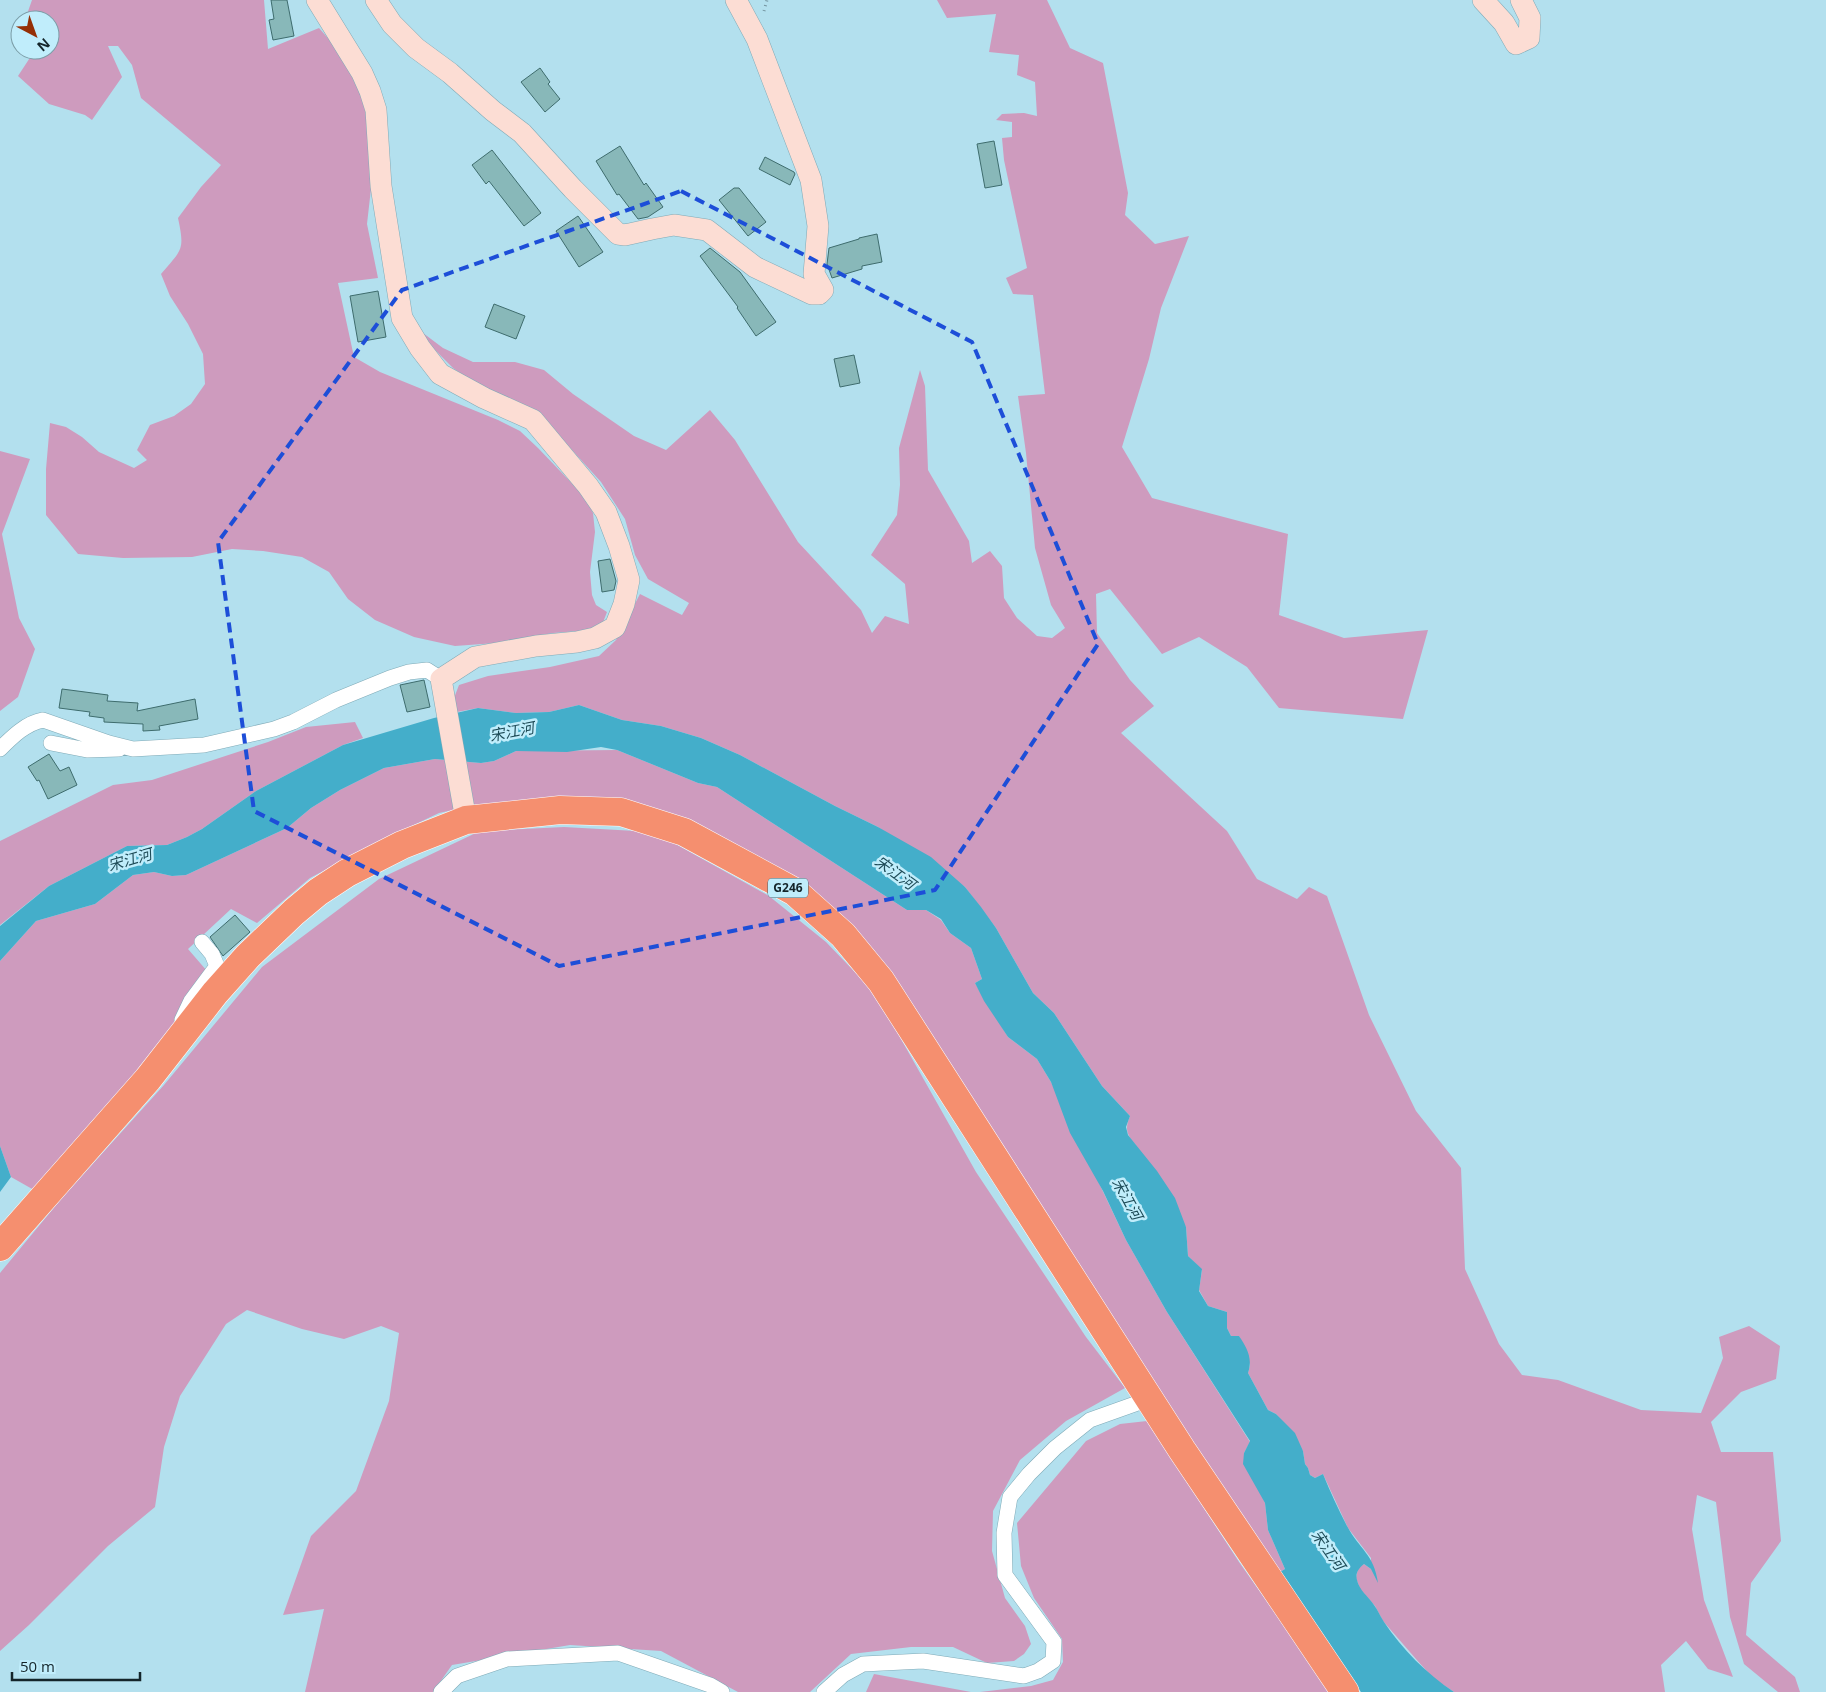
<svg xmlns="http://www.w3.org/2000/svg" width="1826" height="1692" viewBox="0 0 1826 1692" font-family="'Open Sans','Noto Sans SC',sans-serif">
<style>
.green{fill:#ce9bbe}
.water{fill:#44aeca}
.building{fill:#88b8b9;stroke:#3e6c6d}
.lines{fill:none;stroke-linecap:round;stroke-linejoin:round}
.street-casing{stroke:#7faab7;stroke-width:16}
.secondary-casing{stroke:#7faab7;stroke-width:22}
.highway-casing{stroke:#fff;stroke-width:29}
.path{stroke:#73949f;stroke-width:3;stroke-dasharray:1 4;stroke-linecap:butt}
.street{stroke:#fff;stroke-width:15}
.secondary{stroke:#fcddd4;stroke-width:21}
.highway{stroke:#f58f6f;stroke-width:28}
.marked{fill:none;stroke:#1d4ed8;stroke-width:4;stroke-dasharray:10 6;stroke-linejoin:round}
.labels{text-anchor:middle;stroke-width:5;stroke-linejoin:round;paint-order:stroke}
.shield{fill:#c0edfb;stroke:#486169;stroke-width:1}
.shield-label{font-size:12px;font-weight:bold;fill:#14252a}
.water-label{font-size:15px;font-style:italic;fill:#1e4b57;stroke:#c0edfb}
</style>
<rect width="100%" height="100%" fill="#b3e0ee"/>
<!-- green -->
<path class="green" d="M32,0H264L268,49L319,28L347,60L370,116L373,171L367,224L378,278L338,283L354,357L380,372L498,420L520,431L538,448L585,497L593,513L595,532L590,572L592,595L596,605L607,612L602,625L591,630L553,633L496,643L455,646L414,637L375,620L348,599L329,572L302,557L263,551L232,549L192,557L123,558L78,554L46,515V469L50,423L66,427L82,437L99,452L134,468L147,460L137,450L150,425L174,416L191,404L205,384L203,354L188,324L170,296L161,274C182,249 185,251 178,218L201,187L221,165L141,98L132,65L118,46H108L122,77L92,120L85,115L49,104L18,76L35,50H50V20H25Z
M937,0H1047L1070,48L1103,63L1128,193L1125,215L1155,244L1189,236L1161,308L1149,359L1122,447L1152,498L1288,534L1279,615L1344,638L1428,630L1403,719L1279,708L1247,667L1199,637L1162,654L1110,589L1096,594L1097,633L1130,680L1154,706L1121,733L1227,831L1257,879L1297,899L1309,887L1327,896L1369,1015L1416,1111L1461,1168L1465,1269L1499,1344L1522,1375L1558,1380L1641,1410L1701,1413L1723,1358L1719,1337L1749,1326L1780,1346L1776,1379L1741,1392L1711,1422L1721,1452H1773L1781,1541L1751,1583L1746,1635L1795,1677L1800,1692H1778L1744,1664L1730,1617L1716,1502L1697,1495L1692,1529L1704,1600L1733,1677L1708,1669L1686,1641L1661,1665L1665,1692H1454L1433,1678L1416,1659L1383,1621L1375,1606L1360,1589L1356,1578L1358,1568L1364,1564L1371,1569V1558L1348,1528L1323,1474L1315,1478L1310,1475L1308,1468L1305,1464L1303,1451L1282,1421L1276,1414L1268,1410L1248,1373L1250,1365L1239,1336H1231L1227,1328V1312L1208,1306L1199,1290L1202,1270L1188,1256L1186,1227L1135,1144C1126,1134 1125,1128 1130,1116L1102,1086L1054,1013L1033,993L996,928L965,887L878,827L835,806L740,755L701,738L661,726L622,720L579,705L549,712L516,713L478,708L457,712L454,698L459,685L488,676L550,667L599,656L616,640L640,594L682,615L689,603L648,579L635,555L625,519L601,482L542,417L474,383L453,368L435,350L419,330L443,348L473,362H515L544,370L573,394L634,436L666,450L710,410L735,440L798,542L861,610L872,633L885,616L909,624L905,584L871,555L897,515L900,485L899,448L920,370L925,386L928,470L969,541L972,563L990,551L1002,566L1004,598L1017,618L1037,636L1052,638L1065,628L1051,605L1035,548L1026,453L1018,396L1045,394L1033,295L1013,294L1006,278L1027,268L1004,160L1002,138L1012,137V122L996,120L1002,114L1024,113L1037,116L1035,82L1017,75L1019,55L989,52L996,14L947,18Z
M0,451L30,459L2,534L19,618L35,649L18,697L0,711Z
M355,722L363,738L343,745L256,791L202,829L187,837L167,845L127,846L49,886L0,925V841L113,785L152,780L268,742L306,727Z
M617,750L698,783L717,787L907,910H926L941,920L950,933L971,948L982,979L975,983L1008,1037L1037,1059L1051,1082L1126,1240L1167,1312L1250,1442L1244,1453L1265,1503L1268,1530L1285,1569L1280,1572L1244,1521L925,1038L776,872L549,799L476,805L439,813L378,842L310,878L257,923L231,909L188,949L207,971L173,1025L175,1034L34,1190L11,1177L0,1146V961L36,921L95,904L133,875L154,872L172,876L186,875L287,828L311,808L340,790L384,768L435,759L481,763L494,761L516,751Z
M564,827L654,832L769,896L826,942L875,993L976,1172L1086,1337L1125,1388L1066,1421L1020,1460L993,1511L992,1551L1005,1598L1025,1626L1031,1644L1024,1654L1014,1661L987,1663L953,1647H911L851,1654L810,1692H738L661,1651L570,1645L452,1665L433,1692H305L324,1609L283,1615L311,1536L356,1491L389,1401L399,1333L381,1326L344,1339L302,1329L247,1310L226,1324L180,1396L164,1447L155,1507L108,1546L29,1625L0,1651V1273L62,1198L164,1085L262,967L379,879L480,831Z
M1147,1421L1239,1562L1331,1692H980L1031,1686L1053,1680L1063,1662L1062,1639L1034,1598L1021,1566L1017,1523L1086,1441L1120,1424Z
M874,1674L971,1692H866Z"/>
<!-- water -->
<path class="water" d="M579,705L622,720L661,726L701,738L740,755L835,806L878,827L931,857L965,887L981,907L996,928L1033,993L1054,1013L1102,1086L1130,1116L1126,1127L1128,1135L1157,1171L1175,1198L1186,1227L1188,1256L1202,1269L1199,1291L1208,1306L1227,1312V1328L1231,1336H1239C1247,1348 1253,1358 1248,1373L1268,1410L1276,1414L1295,1433L1303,1451L1305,1464L1308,1468L1310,1475L1315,1478L1323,1474C1330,1491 1338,1509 1347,1526C1360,1550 1374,1554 1378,1583L1371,1569L1364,1564C1359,1568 1355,1573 1357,1580C1359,1590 1368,1596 1374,1605C1378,1610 1380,1616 1384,1622C1402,1649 1427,1674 1454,1692H1361C1333,1653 1308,1612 1280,1572L1285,1569L1268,1530L1265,1503L1243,1464L1244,1453L1250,1441L1167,1312L1126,1240L1103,1191L1070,1133L1051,1082L1037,1059L1008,1037L984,1001L975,983L982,979L971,948L950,933L941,919L926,910H907L717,787L698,783L617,750L601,747L567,752L516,751L494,761L481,763L435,759L384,768L340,790L311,808L287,828L186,875L172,876L154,872L133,875L95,904L36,921L0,961V926L49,886L127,846L167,845L187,837L202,829L256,791L343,745L434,718L478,708L516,713L549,712Z
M0,1146L11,1177L0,1192Z"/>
<!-- building -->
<path class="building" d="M271,0H287L294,36L273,40L269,20L274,19Z
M540,68L550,82L548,84L560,99L545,112L521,82Z
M994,141L1002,185L985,188L977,144Z
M620,146L644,185L646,183L663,207L648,217L638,219L619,194L617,195L596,161Z
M492,150L541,213L524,226L489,181L486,184L472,165Z
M765,157L794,172L795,174L790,185L759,169Z
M734,188H739L766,222L748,236L719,200Z
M578,216L603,252L579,267L556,231Z
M877,234L882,262L862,266V269L832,278L827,264L829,248L859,239V238Z
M710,248L740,272L776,322L756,336L737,308L738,307L700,256Z
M378,291L386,337L358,342L350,296Z
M494,304L525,316L516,339L485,327Z
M854,355L860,383L840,387L834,359Z
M610,559L616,581L614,590L602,592L598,561Z
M424,680L430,707L407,712L400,685Z
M62,689L108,695L107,701L138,703L137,711L195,699L198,719L159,726L160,730L143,731V724L104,722V718L89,716L90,712L59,708Z
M49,754L60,771L69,767L77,785L48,799L39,780L37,781L28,767Z
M235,915L250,932L223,956L210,937Z"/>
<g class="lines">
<!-- street casing -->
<g class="street-casing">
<path id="street" d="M51,743L87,750L119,749
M0,749C12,737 26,723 43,720L109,743L133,749L204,745L274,729L293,722L336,700L390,678L409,672L427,670L441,679
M182,1020L191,1001L217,966L212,954L202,942
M441,1692L457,1676L507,1659L618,1653L710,1685L722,1692
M824,1692L843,1675L863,1664L923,1661L1024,1676L1038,1671L1053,1661L1054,1642L1005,1575L1004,1533L1010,1497L1029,1474L1055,1448L1090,1420L1149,1399"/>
</g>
<!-- secondary casing -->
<g class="secondary-casing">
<path id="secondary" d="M317,0L362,73L370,91L376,110L381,186L402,318L420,348L440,374L484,398L533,420L588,486L606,512L619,546L629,580L624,604L615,627L595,638L577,642L536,646L475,657L441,679L466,820
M376,0L392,24L416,48L450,73L493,111L522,133L573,189L618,234L625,235L652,229L674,225L707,230L755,267L812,294H819L823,290L814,274L818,226L811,180L757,39L736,0
M1483,0L1504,23L1516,44L1529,38L1530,18L1521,0"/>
</g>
<!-- highway casing -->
<g class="highway-casing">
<path id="highway" d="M0,1247L148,1079L215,993L248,956L294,912L318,892L347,873L402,845L466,820L560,810L621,812L684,832L795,892L843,935L881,981L1182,1450L1345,1692"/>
</g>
<!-- path -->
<path class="path" d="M764,11L767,0"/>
<!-- street -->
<use href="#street" class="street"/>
<!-- secondary -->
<use href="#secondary" class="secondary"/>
<!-- highway -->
<use href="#highway" class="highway"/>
</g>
<!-- marked area -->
<path class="marked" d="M681,191L972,342L1098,644L935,890L559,966L254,811L218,542L402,290Z"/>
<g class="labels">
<!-- shield labels -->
<rect class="shield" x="768" y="878.5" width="40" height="19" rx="4"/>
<g class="shield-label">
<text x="788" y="892">G246</text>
</g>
<!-- water labels -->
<g class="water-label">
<text transform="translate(512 732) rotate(-11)" y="5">宋江河</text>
<text transform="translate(130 860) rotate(-16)" y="5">宋江河</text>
<text transform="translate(895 873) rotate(36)" y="5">宋江河</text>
<text transform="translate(1127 1199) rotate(61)" y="5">宋江河</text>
<text transform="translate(1328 1550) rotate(55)" y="5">宋江河</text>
</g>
</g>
<!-- north arrow -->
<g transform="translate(35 35) rotate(139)"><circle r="24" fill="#c0edfb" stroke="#7b9da7"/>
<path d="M0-4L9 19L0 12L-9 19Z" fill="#952f05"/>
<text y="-8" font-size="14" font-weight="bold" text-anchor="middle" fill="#14252a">N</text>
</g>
<!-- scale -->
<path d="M12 1672v8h128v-8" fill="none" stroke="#14252a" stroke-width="2.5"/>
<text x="20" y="1672" font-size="15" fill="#14252a" stroke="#c0edfb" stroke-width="4" paint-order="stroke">50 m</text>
</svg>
